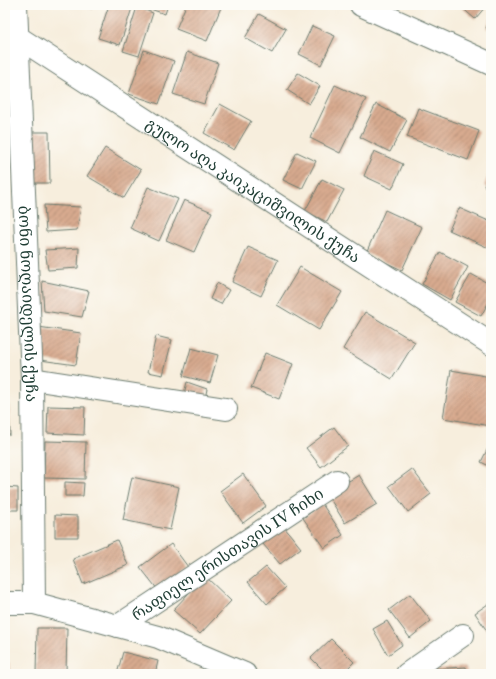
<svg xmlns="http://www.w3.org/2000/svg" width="496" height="679" viewBox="0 0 496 679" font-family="'IM FELL Great Primer','Noto Serif Georgian',serif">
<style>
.building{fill:url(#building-hatch)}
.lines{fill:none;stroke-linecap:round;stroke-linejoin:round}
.minor-casing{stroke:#6b7b6f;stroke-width:24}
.tertiary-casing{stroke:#6b7b6f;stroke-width:24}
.minor{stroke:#fff;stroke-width:22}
.tertiary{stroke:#fff;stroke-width:22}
.labels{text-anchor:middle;stroke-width:4;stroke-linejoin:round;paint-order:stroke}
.street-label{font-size:16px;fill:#1f3d34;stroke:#fdfcf7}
</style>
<defs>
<pattern id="building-hatch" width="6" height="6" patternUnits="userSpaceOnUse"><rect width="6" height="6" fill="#d8aa8f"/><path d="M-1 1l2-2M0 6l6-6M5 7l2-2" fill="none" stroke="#af8c76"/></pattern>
</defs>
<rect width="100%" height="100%" fill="#fdfcf7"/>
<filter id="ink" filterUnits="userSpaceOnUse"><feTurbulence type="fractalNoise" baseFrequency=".025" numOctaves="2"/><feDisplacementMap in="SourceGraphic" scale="8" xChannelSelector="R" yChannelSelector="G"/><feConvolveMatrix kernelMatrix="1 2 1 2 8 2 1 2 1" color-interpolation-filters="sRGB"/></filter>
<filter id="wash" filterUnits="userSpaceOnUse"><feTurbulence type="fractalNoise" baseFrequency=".012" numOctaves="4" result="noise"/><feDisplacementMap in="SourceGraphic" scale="16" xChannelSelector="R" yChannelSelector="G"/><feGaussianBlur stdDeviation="0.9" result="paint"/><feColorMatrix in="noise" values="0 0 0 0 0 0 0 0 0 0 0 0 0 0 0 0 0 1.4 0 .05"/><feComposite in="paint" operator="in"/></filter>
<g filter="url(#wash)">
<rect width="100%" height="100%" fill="#f7eedd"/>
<g id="blocks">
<!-- building -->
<path class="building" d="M80,5H94L92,9Z
M109,5H133L120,45L98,38Z
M138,5H168L165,14Z
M186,5H222L207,41L176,29Z
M459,5H487L475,19Z
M137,7L153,13L139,56L123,51Z
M259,14L286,29L272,53L245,38Z
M491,18V30L486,28Z
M312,26L335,36L321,65L299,54Z
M144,50L174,61L159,104L129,94Z
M187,52L218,63L204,104L173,94Z
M298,73L320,86L309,104L287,90Z
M335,85L366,99L340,153L310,138Z
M220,104L251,121L234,150L204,133Z
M376,104L407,120L390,152L360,137Z
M418,108L479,131L468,160L407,137Z
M28,132H49L50,183H29Z
M105,148L141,170L124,198L87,176Z
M374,151L403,164L392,189L364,176Z
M297,152L316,161L302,189L283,180Z
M491,168V189L484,186Z
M322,179L344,190L327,222L305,211Z
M148,187L178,199L159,241L130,228Z
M184,200L212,212L194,252L166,240Z
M44,205L81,207L77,230L46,232Z
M459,208L491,222V249L449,230Z
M385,210L422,227L402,270L366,253Z
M248,247L278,260L261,296L232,282Z
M79,248L78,268L48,270L45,250Z
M440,252L468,267L450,300L422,284Z
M300,267L342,292L319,330L277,305Z
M471,274L491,285V298L481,316L455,302Z
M42,281L89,291L82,317L44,311Z
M217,283L229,290L221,304L210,299Z
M365,312L415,342L392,379L343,349Z
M38,327L81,333L76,365L33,359Z
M156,336L172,340L163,375L148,372Z
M191,348L218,355L210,383L183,376Z
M265,353L293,364L279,399L251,388Z
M451,370L491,377V426L443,418Z
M187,382L207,389L205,399L184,394Z
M5,402H9L10,435H5Z
M48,406L85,407L84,435L47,433Z
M334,427L348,446L321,467L306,448Z
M45,441L86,442L85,479L44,478Z
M491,442V467L481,462Z
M412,469L431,494L408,512L389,486Z
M243,474L266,506L243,523L220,491Z
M359,475L377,504L345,523L327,494Z
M132,477L179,487L170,530L123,520Z
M65,482L84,483L83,496H65Z
M5,487L18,488V510H5Z
M322,504L343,535L324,548L303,518Z
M55,515L78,516V537H55Z
M284,527L301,548L280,564L263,544Z
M117,540L128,565L83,584L73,559Z
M171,544L188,567L158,590L140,567Z
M266,567L285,588L267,604L248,582Z
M205,576L231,601L200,634L173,610Z
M410,594L431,621L410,638L389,610Z
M491,602V637L475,613Z
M387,621L402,645L388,655L373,629Z
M37,628H67L66,674H36Z
M331,639L354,662L342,674H327L311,658Z
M123,652L158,661L155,674H117Z
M5,662H9L10,674H5Z
M466,667L467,674H432V669Z"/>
</g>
</g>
<g filter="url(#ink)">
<use href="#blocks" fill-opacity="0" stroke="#6b7b6f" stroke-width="1"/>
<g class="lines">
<!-- minor casing -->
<g class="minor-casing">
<g id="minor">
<path id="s1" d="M16,5L32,379L34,603"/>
<path id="s2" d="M16,36L491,344"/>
<path d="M32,379L226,409"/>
<path d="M5,603H34L158,637L245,674"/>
<path id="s3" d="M118,626L337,481"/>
<path d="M407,674L463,635"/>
</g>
</g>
<!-- tertiary casing -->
<g class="tertiary-casing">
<path id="tertiary" d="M361,5L491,64"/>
</g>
<!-- minor -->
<use href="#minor" class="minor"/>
<!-- tertiary -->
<use href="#tertiary" class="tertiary"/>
</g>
</g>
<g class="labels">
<!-- street labels -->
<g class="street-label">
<text dy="6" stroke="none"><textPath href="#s2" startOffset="283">გულო აღა კაიკაციშვილის ქუჩა</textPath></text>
<text dy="6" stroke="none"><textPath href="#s1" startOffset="299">ბონი ნოღაიდელის ქუჩა</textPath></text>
<text dy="6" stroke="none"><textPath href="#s3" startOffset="131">რაფიელ ერისთავის IV ჩიხი</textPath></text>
</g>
</g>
<!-- margin -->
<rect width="496" height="679" fill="none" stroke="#fdfcf7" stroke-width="20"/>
</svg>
